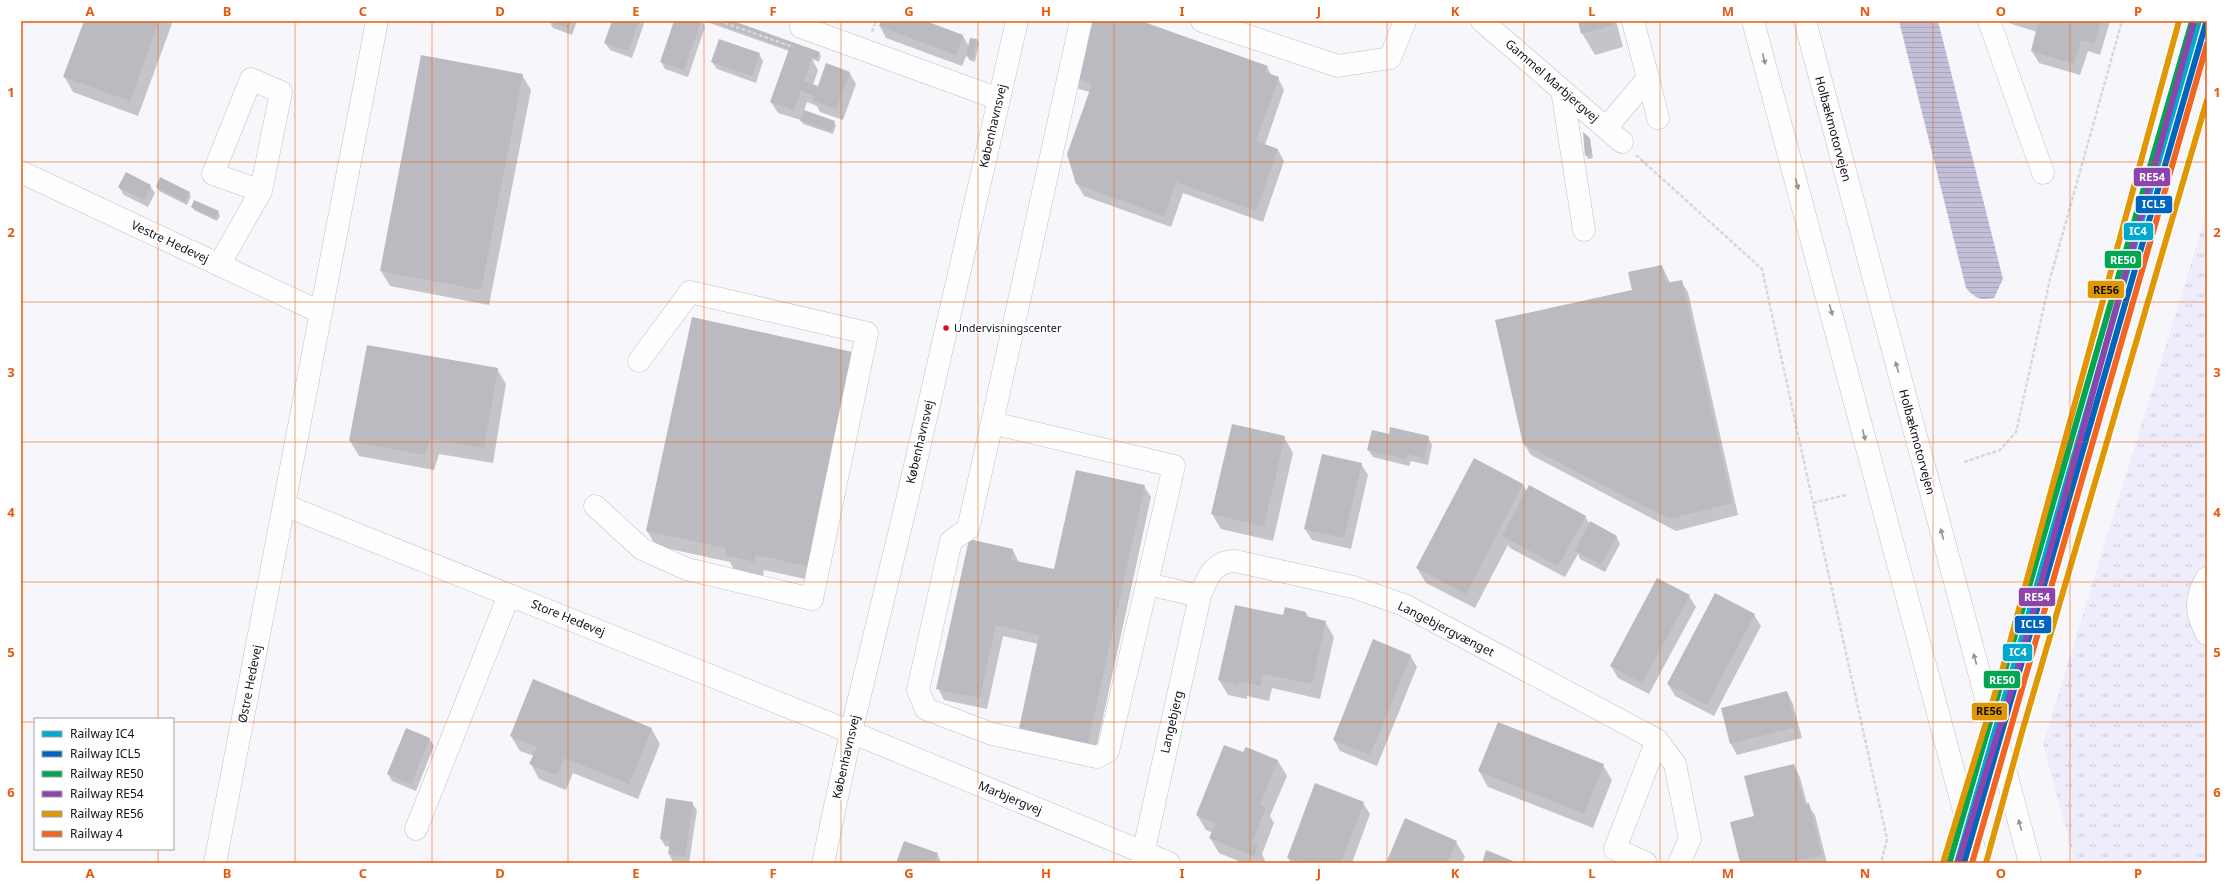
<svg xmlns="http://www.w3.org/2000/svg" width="2228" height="884" viewBox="0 0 2228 884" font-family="'Noto Sans',sans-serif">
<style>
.grass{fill:url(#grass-tufts)}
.water{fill:url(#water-rules)}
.shadow{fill:#0003}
.building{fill:#babac0}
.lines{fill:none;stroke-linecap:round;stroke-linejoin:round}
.minor-casing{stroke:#c0bfc6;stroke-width:23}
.major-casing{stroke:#c0bfc6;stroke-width:23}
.highway-casing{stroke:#c0bfc6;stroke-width:23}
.path{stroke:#d8d8da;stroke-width:2.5;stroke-dasharray:4 2;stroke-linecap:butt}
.minor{stroke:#fefefe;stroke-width:22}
.major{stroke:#fefefe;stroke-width:22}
.highway{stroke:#fefefe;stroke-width:22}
.rail-1-casing{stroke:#fff;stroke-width:9}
.rail-2-casing{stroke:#fff;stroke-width:9}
.rail-3-casing{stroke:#fff;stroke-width:9}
.rail-4-casing{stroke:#fff;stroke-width:9}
.rail-5-casing{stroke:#fff;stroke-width:9}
.rail-6-casing{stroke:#fff;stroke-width:9}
.rail-1{stroke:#00a9ce;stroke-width:6}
.rail-2{stroke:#0065bd;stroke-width:6}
.rail-3{stroke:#00a651;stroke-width:6}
.rail-4{stroke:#8e44ad;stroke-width:6}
.rail-5{stroke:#e09703;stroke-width:6}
.rail-6{stroke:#f26522;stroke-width:6}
.oneway{fill:#949498}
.grid{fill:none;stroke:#e8590c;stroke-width:1;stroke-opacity:0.55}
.bus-dot{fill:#e4002b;stroke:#fff;stroke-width:1.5}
.labels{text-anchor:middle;stroke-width:3.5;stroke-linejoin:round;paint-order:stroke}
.bus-label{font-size:11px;fill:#13121c;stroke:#fff;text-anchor:start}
.street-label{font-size:12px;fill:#13121c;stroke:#fff}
.line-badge{stroke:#fff;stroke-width:1.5}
.badge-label{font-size:11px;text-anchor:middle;font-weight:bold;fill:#fff}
.pale-badge-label{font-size:11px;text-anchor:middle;font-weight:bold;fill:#111}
.neatline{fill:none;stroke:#e8590c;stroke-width:1.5}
.grid-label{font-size:13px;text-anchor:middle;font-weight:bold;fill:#e8590c}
</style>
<defs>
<pattern id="grass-tufts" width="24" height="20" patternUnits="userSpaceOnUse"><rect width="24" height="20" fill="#eeedfb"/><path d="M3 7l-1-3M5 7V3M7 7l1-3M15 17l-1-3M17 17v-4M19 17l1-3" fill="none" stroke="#cbcad7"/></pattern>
<pattern id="water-rules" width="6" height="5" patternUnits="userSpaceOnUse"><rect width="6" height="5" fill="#c2c0d8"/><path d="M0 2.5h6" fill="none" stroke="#a6a4b9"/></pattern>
</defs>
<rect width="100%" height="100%" fill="#f7f6fa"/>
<!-- grass -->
<path class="grass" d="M2207,212V863H2075L2043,744Z"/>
<!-- water -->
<path class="water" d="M1899,21H1938L2003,279L1994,298C1980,301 1975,298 1966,288Z"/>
<!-- shadow -->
<path class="shadow" d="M85,21H173L138,116L73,92L64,76Z
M549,21H577L572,35L553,28Z
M613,21H645L632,58L610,50L605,43Z
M675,21H702L705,27L688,77L665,69L661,61Z
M704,21H730L819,53L821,56L819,62L812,59L818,70L813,85L818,88L849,72L856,84L843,120L820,112L817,106L807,102L804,111L834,122L836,125L833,134L803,124L801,120L778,113L771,102L789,51Z
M882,21H921L963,36L969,47L977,40L979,43L975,62L969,60L967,54L962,66L886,38L880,26Z
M1092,21H1138L1267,67L1272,76L1278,78L1284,90L1265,145L1278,150L1284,161L1263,222L1183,193L1171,227L1084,196L1077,184L1090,92L1079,89L1073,77Z
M1579,21H1616L1623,47L1595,55L1582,33Z
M2002,21H2110L2100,55L2088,51L2080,75L2039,63L2032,51L2037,32Z
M759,54L763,61L756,83L717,69L712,62Z
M522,75L531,90L489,305L390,286L381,271Z
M1590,139L1593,158L1588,159L1586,155Z
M150,186L155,193L148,207L124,195L119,187Z
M157,187L189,193L191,196L187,205L159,191Z
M192,207L218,212L220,216L217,221L194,210Z
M1662,266L1670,283L1681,281L1688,292L1738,515L1676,531L1531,455L1524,444L1633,291Z
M497,369L506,384L493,463L439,454L434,470L359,456L350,441Z
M865,369L819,582L764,570L763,576L734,570L730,562L656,546L647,531Z
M1389,435L1428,437L1432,445L1428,465L1411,461L1409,466L1373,457L1368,450Z
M1284,437L1293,453L1273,541L1221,529L1212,514Z
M1361,464L1368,475L1351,549L1312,540L1305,529Z
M1523,484L1527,492L1585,516L1590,525L1616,536L1620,544L1605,572L1580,559L1578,554L1565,577L1510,548L1508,545L1475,608L1426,583L1417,568Z
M1144,486L1151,497L1094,759L1038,644L1003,636L987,709L944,700L938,688L1013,550L1019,563L1055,571Z
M1689,596L1696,607L1649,694L1618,678L1611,666Z
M1306,613L1309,618L1325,622L1334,637L1320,699L1272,688L1269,701L1247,696V699L1228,695L1219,680L1284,616Z
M1754,615L1761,626L1714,716L1675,696L1668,684Z
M1410,655L1417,667L1377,766L1340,751L1334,740Z
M1787,692L1793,704L1802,738L1737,755L1731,744L1722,709Z
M651,728L660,744L638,799L573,773L566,790L539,779L531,764L534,756L520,751L511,736Z
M429,738L434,746L416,791L392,781L388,774Z
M1244,753L1278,761L1287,776L1270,816L1274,823L1262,854L1266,863H1243L1219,853L1210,838L1213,833L1206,830L1197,815Z
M1603,765L1612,780L1593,828L1488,787L1479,771Z
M1794,765L1800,777L1807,804L1815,815L1827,863H1741Z
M692,803L697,810L689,863L673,862L669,854L670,847L665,846L661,839Z
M1363,803L1370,814L1352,863H1291L1288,858Z
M1456,842L1465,857L1462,863H1387Z
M937,854L942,863H897Z
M956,861L963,863H956Z"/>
<!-- building -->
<path class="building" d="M84,21H159L130,101L63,77Z
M550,21H571L568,28Z
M612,21H639L628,51L604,43Z
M674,21H701L684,70L660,62Z
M711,21H733L820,52L817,59Z
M881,21H926L963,35L956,55L879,26Z
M1091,21H1141L1268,66L1265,72L1279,77L1256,141L1278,149L1256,211L1176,182L1164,216L1076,184L1067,154L1092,84L1071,77Z
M1578,21H1611L1612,25L1581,34Z
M2032,21H2101L2094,44L2081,40L2074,64L2031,51L2038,23Z
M970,38L977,39L973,59L966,56Z
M719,39L760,53L752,76L711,62Z
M789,49L812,58L804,81L818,86L826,63L850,72L836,109L813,101L814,96L801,91L794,110L770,102Z
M421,55L523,74L481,290L380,271Z
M804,110L835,121L831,131L800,121Z
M1583,132L1590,138L1592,155L1585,156Z
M126,172L151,185L144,200L118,187Z
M160,177L190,192L185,202L156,187Z
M194,200L219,211L215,219L191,207Z
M1662,265L1666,283L1682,280L1732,503L1669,519L1523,444L1495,320L1632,290L1628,272Z
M692,317L857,353L811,567L756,555L754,562L725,555L726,548L646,531Z
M367,345L498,368L484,448L430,439L425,455L349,441Z
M1232,424L1285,436L1264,526L1211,514Z
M1390,427L1429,436L1424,458L1407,454L1405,459L1367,450L1372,430L1389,434Z
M1322,454L1362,463L1344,538L1304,529Z
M1474,458L1523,484L1466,594L1416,568Z
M1076,470L1145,485L1087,748L1018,733L1039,635L996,625L980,698L936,689L969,539L1013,549L1011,560L1054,569Z
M1529,485L1586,516L1558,566L1502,536Z
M1590,521L1617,536L1601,565L1575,551Z
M1657,578L1690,595L1642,683L1610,666Z
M1715,593L1755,614L1707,705L1667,684Z
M1235,605L1283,615L1285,607L1306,612L1305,616L1326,621L1312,684L1263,674L1260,686L1239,681L1238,685L1218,680Z
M1373,639L1411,655L1370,755L1333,740Z
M533,679L652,728L629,784L564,758L557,775L529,764L537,747L510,736Z
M1787,691L1796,727L1730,744L1721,708Z
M1498,722L1604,764L1584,814L1478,771Z
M406,728L430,738L411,784L387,774Z
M1224,745L1243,752L1246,747L1278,760L1260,805L1266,807L1252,843L1258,845L1254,856L1209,838L1216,823L1196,815Z
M1794,764L1804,804L1809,803L1822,855L1789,863H1740L1730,822L1754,816L1744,776Z
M1315,783L1364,802L1341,863H1300L1287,858Z
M666,798L693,802L685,857L668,854L670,841L660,839Z
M1405,818L1457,841L1447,863H1386Z
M904,841L938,853L934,863H896Z
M1486,850L1518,863H1482Z"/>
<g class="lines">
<!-- minor casing -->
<g class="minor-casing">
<path id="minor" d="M801,21V27L999,99
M1202,21L1338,66L1390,58L1405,21
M1482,21L1622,142
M1633,21L1648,78
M1989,21L2043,173
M1562,90L1584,230
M1606,128L1648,78L1658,118
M21,172L320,312
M219,265L261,191L281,92L251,79L213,174L261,191
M992,423L1081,21
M284,505L851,732L1169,863
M595,506L642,549L687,569L812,599L867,333L690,292L639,361
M2207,578C2195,598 2195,613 2207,634
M1147,584L1108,751L1097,757L992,734L926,709L918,690L951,541L968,529L992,423L1174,466L1147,584L1200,596
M416,829L509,595
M215,863L377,21
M1141,863L1200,596C1207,578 1213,561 1235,561L1353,587L1404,605L1657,740L1675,764L1690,839L1679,863
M1646,863L1615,849L1657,740"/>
</g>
<!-- major casing -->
<g class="major-casing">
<path id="major" d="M823,863L851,732L905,509L1017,21"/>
</g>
<!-- highway casing -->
<g class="highway-casing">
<path id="highway" d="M1753,21L1978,863
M1805,21L2030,863"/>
</g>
<!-- path -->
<path class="path" d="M719,21L793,47
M872,32L876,21
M1636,155L1762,269L1813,503
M1964,462L2000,450L2016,432L2050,279L2122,21
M1846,495L1813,503L1887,839L1881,863"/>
<!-- minor -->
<use href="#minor" class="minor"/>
<!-- major -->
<use href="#major" class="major"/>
<!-- highway -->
<use href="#highway" class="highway"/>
<!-- rail-1 casing -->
<g class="rail-1-casing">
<path id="rail-1" d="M1957,863L2199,21"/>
</g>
<!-- rail-2 casing -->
<g class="rail-2-casing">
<path id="rail-2" d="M1964,863L2206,23"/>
</g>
<!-- rail-3 casing -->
<g class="rail-3-casing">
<path id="rail-3" d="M1950,861L2192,21"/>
</g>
<!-- rail-4 casing -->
<g class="rail-4-casing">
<path id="rail-4" d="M1958,863L2018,668L2193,25"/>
</g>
<!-- rail-5 casing -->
<g class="rail-5-casing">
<path id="rail-5" d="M1943,863L2004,664L2179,21
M1986,863L2022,732L2207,100"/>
</g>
<!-- rail-6 casing -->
<g class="rail-6-casing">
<path id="rail-6" d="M1972,863L2207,44"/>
</g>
<!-- rail-1 -->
<use href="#rail-1" class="rail-1"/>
<!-- rail-2 -->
<use href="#rail-2" class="rail-2"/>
<!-- rail-3 -->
<use href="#rail-3" class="rail-3"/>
<!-- rail-4 -->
<use href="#rail-4" class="rail-4"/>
<!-- rail-5 -->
<use href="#rail-5" class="rail-5"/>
<!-- rail-6 -->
<use href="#rail-6" class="rail-6"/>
</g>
<!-- one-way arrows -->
<defs><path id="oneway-solid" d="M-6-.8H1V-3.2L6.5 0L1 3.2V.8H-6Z"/></defs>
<g class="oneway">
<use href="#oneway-solid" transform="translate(1764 59) rotate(75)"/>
<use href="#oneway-solid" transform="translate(1797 184) rotate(75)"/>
<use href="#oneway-solid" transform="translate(1831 310) rotate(75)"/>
<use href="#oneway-solid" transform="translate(1897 367) rotate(-105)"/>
<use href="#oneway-solid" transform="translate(1864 435) rotate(75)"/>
<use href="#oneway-solid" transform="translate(1942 534) rotate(-105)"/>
<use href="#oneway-solid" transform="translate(1975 659) rotate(-105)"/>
<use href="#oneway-solid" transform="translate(2020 825) rotate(-105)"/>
</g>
<!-- grid -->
<path class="grid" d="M158,21V719M295,21V863M432,21V863M568,21V863M704,21V863M841,21V863M978,21V863M1114,21V863M1250,21V863M1387,21V863M1524,21V863M1660,21V863M1796,21V863M1933,21V863M2070,21V863M21,162H2207M21,302H2207M21,442H2207M21,582H2207M21,722H35M173,722H2207M158,849V863"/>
<!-- markers -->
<circle class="bus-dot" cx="946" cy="328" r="3.5"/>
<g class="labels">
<!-- bus labels -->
<g class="bus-label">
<text x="954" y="332">Undervisningscenter</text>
</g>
<!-- street labels -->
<g class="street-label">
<text transform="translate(1552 81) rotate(41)" y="4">Gammel Marbjergvej</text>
<text transform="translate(993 126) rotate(-77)" y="4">Københavnsvej</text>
<text transform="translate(1833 129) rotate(75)" y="4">Holbækmotorvejen</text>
<text transform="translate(170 242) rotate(25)" y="4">Vestre Hedevej</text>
<text transform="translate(920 442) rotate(-77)" y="4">Københavnsvej</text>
<text transform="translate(1917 442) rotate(75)" y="4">Holbækmotorvejen</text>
<text transform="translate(568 618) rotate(22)" y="4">Store Hedevej</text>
<text transform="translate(1446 629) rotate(27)" y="4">Langebjergvænget</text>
<text transform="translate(250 684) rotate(-79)" y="4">Østre Hedevej</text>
<text transform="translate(1172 722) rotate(-77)" y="4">Langebjerg</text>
<text transform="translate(846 757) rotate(-77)" y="4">Københavnsvej</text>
<text transform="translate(1010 798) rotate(23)" y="4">Marbjergvej</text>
</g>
</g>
<g class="line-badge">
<rect x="2133" y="167" width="38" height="20" rx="4" fill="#8e44ad"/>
<rect x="2135" y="195" width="38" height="19" rx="4" fill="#0065bd"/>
<rect x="2123" y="222" width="31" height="19" rx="4" fill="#00a9ce"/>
<rect x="2104" y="250" width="38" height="19" rx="4" fill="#00a651"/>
<rect x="2087" y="280" width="38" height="19" rx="4" fill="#e09703"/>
<rect x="2018" y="587" width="38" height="20" rx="4" fill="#8e44ad"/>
<rect x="2014" y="615" width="38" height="19" rx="4" fill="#0065bd"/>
<rect x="2002" y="643" width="31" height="19" rx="4" fill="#00a9ce"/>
<rect x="1983" y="670" width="38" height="19" rx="4" fill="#00a651"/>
<rect x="1971" y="702" width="37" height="19" rx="4" fill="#e09703"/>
</g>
<g class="badge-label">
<text x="2152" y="181">RE54</text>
<text x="2154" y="208">ICL5</text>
<text x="2138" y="235">IC4</text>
<text x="2123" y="264">RE50</text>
<text x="2037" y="601">RE54</text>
<text x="2033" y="628">ICL5</text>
<text x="2018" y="656">IC4</text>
<text x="2002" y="684">RE50</text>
</g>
<g class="pale-badge-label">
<text x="2106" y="294">RE56</text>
<text x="1989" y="715">RE56</text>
</g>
<!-- border -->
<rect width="2228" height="884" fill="none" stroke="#ffffff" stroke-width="44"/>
<!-- legend -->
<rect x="34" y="718" width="140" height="132" fill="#ffffff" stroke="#a1a0a4"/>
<rect x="42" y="731" width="20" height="6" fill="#00a9ce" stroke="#a1a0a4"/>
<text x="70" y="738" font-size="12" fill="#13121c">Railway IC4</text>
<rect x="42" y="751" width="20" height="6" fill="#0065bd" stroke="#a1a0a4"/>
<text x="70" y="758" font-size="12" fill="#13121c">Railway ICL5</text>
<rect x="42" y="771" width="20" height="6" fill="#00a651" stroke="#a1a0a4"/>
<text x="70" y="778" font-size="12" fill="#13121c">Railway RE50</text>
<rect x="42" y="791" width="20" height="6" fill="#8e44ad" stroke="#a1a0a4"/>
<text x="70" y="798" font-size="12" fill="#13121c">Railway RE54</text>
<rect x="42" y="811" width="20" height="6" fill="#e09703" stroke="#a1a0a4"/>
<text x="70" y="818" font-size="12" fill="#13121c">Railway RE56</text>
<rect x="42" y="831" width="20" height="6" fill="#f26522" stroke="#a1a0a4"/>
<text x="70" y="838" font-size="12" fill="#13121c">Railway 4</text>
<rect x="22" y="22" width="2184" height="840" class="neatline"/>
<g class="grid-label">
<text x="90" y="16">A</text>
<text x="227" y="16">B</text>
<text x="363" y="16">C</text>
<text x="500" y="16">D</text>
<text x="636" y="16">E</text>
<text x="773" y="16">F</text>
<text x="909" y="16">G</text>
<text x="1046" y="16">H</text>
<text x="1182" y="16">I</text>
<text x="1319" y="16">J</text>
<text x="1455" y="16">K</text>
<text x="1592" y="16">L</text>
<text x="1728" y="16">M</text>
<text x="1865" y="16">N</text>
<text x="2001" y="16">O</text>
<text x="2138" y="16">P</text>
<text x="11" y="97">1</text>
<text x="2217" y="97">1</text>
<text x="11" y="237">2</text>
<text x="2217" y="237">2</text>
<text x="11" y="377">3</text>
<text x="2217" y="377">3</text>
<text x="11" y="517">4</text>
<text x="2217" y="517">4</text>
<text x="11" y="657">5</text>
<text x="2217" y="657">5</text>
<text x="11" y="797">6</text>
<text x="2217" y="797">6</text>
<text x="90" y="878">A</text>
<text x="227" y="878">B</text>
<text x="363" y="878">C</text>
<text x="500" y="878">D</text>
<text x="636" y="878">E</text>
<text x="773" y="878">F</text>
<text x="909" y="878">G</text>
<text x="1046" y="878">H</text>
<text x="1182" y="878">I</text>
<text x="1319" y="878">J</text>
<text x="1455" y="878">K</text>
<text x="1592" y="878">L</text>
<text x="1728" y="878">M</text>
<text x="1865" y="878">N</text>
<text x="2001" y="878">O</text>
<text x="2138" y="878">P</text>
</g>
</svg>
